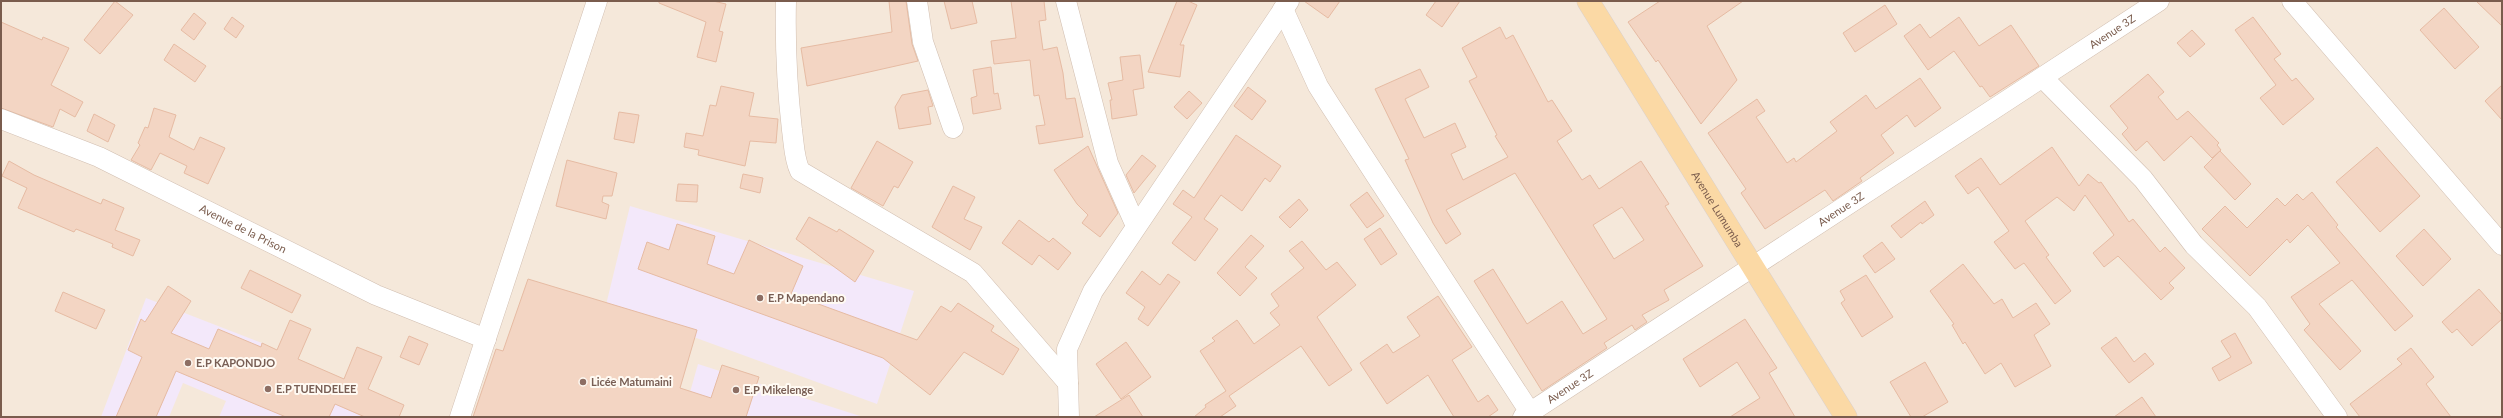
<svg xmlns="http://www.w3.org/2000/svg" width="2503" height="418" viewBox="0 0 2503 418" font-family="Lato,sans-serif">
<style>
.residential{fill:#f5e8da}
.education{fill:#f3e8fa}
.building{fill:#f3d5c3;stroke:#e6bba3;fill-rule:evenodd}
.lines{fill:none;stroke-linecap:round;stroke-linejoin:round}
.minor-casing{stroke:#d1beb0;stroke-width:21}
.major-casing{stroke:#dad1cd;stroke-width:23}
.minor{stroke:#fff;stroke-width:20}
.major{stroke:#fbd9a5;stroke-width:22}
.education-dot{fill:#8d6e63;stroke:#fffaf3;stroke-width:1.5}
.labels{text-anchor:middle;stroke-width:4;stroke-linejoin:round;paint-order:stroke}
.street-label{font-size:11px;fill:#7a5c4d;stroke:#fffaf3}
.education-label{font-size:11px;font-weight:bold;fill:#785e54;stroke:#fffaf3;text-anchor:start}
</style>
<rect width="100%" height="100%" fill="#fdf6ec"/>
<!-- residential -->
<path class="residential" d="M1,1H2502V417H1Z"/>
<!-- education -->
<path class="education" d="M630,206L914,291L877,404L606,305Z
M146,298L262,343L254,366L363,417H219L226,401L183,383L169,417H101Z
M698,364L863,417H683Z"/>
<!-- building -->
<path class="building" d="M115,1L133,15L100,54L84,40Z
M659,1H713L726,4L719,31L723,32L716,62L697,57L706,22L659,3Z
M889,1H906L912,44L918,61L807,86L801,48L892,32Z
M944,1H972L977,23L951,29Z
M1011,1H1044L1046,20L1039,21L1043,50L1057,47L1063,73L1066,99L1075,98L1083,137L1039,144L1036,126L1045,125L1039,95L1034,96L1030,60L994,64L991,41L1016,38Z
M1177,1H1188L1197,5L1180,45H1184L1180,77L1148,72Z
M1304,1H1340L1328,18Z
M1436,1H1460L1442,27L1426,15Z
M1660,1H1743L1707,26L1737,80L1701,124L1658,60L1656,62L1628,22Z
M2476,1H2502V26Z
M1885,5L1897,24L1855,52L1843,33Z
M2444,8L2479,47L2455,69L2420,30Z
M194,13L206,23L194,40L181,30Z
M232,17L244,26L236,38L224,29Z
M1959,17L1979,46L2011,25L2039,66L1990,97L1982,86L1980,87L1954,51L1928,70L1904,36L1920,24L1930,38Z
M2253,17L2281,54L2274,59L2292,81L2296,78L2314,99L2283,125L2260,98L2276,85L2235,30Z
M1,22L42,40L43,37L69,48L51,85L83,102L75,117L60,109L53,127L1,108Z
M1500,27L1506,39L1513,35L1548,102L1552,100L1572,131L1557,141L1582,180L1590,175L1599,189L1641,161L1669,204L1665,206L1703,266L1664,290L1669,300L1642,315L1647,322L1635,330L1632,325L1604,343L1607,348L1542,391L1474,281L1493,269L1527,324L1562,301L1583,334L1607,319L1515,173L1446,210L1461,234L1446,244L1433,223L1405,160L1409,159L1375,89L1420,69L1429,87L1405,99L1424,138L1455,123L1466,147L1451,154L1463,180L1508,157L1495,136L1497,135L1469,81L1477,77L1462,48ZM1622,207L1644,240L1614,259L1593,225Z
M2192,30L2205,44L2190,57L2177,43Z
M174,44L206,66L195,82L164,60Z
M1140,55L1144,88L1133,90L1137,115L1112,119L1110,100H1112L1108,83L1123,80L1120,57Z
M991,67L994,94L998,93L1001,109L973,114L971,98L977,96L973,70Z
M2148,74L2164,92L2158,97L2177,120L2188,111L2219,143L2217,145L2221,150L2212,158L2191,136L2164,161L2147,141L2136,151L2122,134L2128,128L2110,106Z
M1920,78L1941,108L1915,127L1907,115L1881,135L1894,153L1860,178L1862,181L1833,201L1825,190L1765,229L1741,193L1746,189L1708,133L1757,99L1765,111L1756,117L1787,163L1794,158L1796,162L1837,131L1830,122L1866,95L1876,109Z
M2502,85V120L2485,101Z
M721,86L754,93L749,116L778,119L776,143L750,141L745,166L698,155L699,150L684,147L686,133L703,136L710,105L716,106Z
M1248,87L1266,101L1252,120L1234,106Z
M928,90L933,106L928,107L931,124L899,129L895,107L902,95Z
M1189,91L1202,103L1187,119L1174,107Z
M154,108L176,115L169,137L194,150L200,137L225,148L208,184L184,173L187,166L160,153L151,170L131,160L140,145L138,143L145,127L148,128Z
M619,112L639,115L634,143L614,139Z
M94,114L115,125L108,142L87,131Z
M1236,135L1281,166L1270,182L1265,178L1242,211L1221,195L1204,219L1218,229L1195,261L1172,243L1192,217L1173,204L1183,190L1194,198Z
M877,141L913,162L898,188L894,186L883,206L851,188Z
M1088,146L1118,213L1100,237L1082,223L1088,215L1077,204L1054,170Z
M2052,147L2079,186L2088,174L2099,183L2101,182L2129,222L2133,219L2160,252L2165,247L2185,268L2169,283L2174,288L2161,300L2118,256L2104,267L2093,253L2114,235L2085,195L2074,211L2057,197L2025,221L2049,255L2046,257L2071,291L2055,304L2024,263L2015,269L1994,242L2009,231L1978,187L1968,194L1955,176L1981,158L2000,185Z
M2377,147L2420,196L2380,232L2336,182Z
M2220,151L2251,184L2235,200L2204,167Z
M1142,155L1156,166L1134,193L1126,175Z
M567,160L617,173L612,196H603L602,202L609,205L606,219L556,206Z
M9,161L34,175L101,204L103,199L124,208L115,230L140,240L133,256L112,247L113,244L76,229L74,232L18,208L27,188L2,176Z
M743,174L763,178L760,193L740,188Z
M678,184L698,185L697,202L676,201Z
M953,186L975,197L964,219L982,227L970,250L932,227Z
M1367,192L1384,216L1367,228L1350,205Z
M2312,192L2338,225L2336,227L2413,316L2395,331L2352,280L2319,304L2361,351L2340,370L2304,330L2310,324L2291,297L2340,263L2308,225L2290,243L2287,239L2250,276L2202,229L2225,206L2247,228L2277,198L2285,206L2297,194L2303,200Z
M1299,199L1308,210L1290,228L1279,217Z
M1925,201L1934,215L1922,224L1921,222L1901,238L1891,226Z
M809,217L837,232L839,229L874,251L855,282L796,239Z
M1019,220L1049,242L1053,238L1071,253L1058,270L1039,255L1032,265L1002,243Z
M677,224L715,236L707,264L734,274L749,240L803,266L791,294L917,340L941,306L951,312L958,303L994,326L991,331L1019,349L1003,375L964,352L930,395L883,358L638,269L647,242L669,250Z
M1380,228L1397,254L1381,265L1364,239Z
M2424,229L2451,259L2423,286L2396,256Z
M1251,235L1264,246L1245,267L1257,278L1240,296L1217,273Z
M1302,241L1326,270L1337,262L1356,285L1317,317L1352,370L1329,386L1301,346L1229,396L1236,406L1220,417H1194L1206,407L1205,405L1226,391L1200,351L1215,341L1212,338L1237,320L1254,344L1280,325L1270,313L1279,306L1271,294L1304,268L1289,251Z
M1882,242L1895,259L1875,273L1863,256Z
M1963,264L1994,304L2002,299L2013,318L2036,303L2050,324L2034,335L2051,366L2015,387L2001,363L1985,374L1965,342L1963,344L1952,325L1954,324L1930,291Z
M250,270L301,295L292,313L241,288Z
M1142,271L1160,285L1168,274L1180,282L1148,326L1138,319L1145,307L1126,293Z
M1866,275L1893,317L1862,337L1841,303L1845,300L1840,291Z
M528,279L697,330L680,388L711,398L722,365L759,377L746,417H473L496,349L503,351Z
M168,286L191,301L171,333L209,349L218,329L261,347L262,343L277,350L290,320L311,329L298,359L344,379L357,347L382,357L368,389L404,405L399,417H365L335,404L329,417H286L176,371L156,417H116L142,357L128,350L141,319L145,322Z
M2479,289L2502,315V319L2472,346L2457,329L2452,333L2442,322Z
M63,292L105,310L96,329L55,311Z
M1438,296L1472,347L1452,360L1478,402L1488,395L1498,410L1488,417H1454L1428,375L1387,404L1360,363L1387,344L1393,353L1420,336L1407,317Z
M1745,319L1777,368L1769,373L1795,417H1730L1760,398L1737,362L1700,387L1683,359Z
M2235,333L2252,363L2219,381L2212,368L2231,357L2221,341Z
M409,336L428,344L419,365L400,357Z
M2116,337L2134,362L2145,353L2154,364L2129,383L2101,348Z
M1126,342L1151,377L1121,399L1096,364Z
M2411,348L2434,377L2426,384L2451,417H2360L2350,404L2402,364L2397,359Z
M1925,362L1948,402L1922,417H1911L1890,382Z
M1129,395L1143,417H1094Z
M2142,397L2156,417H2114Z"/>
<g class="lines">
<!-- minor casing -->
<g class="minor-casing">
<g id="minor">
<path d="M786,1C785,44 787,87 792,130C794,144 794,159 800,171L973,273L1068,383"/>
<path d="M917,1L923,42L953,128"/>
<path d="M1066,1L1108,163L1136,226"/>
<path d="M2292,1L2502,245"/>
<path d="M1283,9L1318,86L1330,105L1533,417"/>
<path d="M2043,78L2143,179L2194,245L2257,307L2337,417"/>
<path id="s1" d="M1,119L99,157L376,295L486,339"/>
<path d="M460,417L597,1"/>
<path d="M1069,417L1067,349L1093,291L1289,1"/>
<path id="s2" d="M1523,417L2159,1"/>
</g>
</g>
<!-- major casing -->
<g class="major-casing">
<g id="major">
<path id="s3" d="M1588,1L1846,417"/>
</g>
</g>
<!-- minor -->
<use href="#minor" class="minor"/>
<!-- major -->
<use href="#major" class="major"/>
</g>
<!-- markers -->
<g class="education-dot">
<circle cx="760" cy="298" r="4"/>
<circle cx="188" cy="363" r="4"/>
<circle cx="583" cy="382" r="4"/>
<circle cx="268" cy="389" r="4"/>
<circle cx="736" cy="390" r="4"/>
</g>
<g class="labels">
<!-- street labels -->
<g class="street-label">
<text dy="4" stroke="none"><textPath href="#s2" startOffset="704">Avenue 3Z</textPath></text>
<text dy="4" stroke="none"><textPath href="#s3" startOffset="245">Avenue Lumumba</textPath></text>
<text dy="4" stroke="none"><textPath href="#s2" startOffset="380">Avenue 3Z</textPath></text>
<text dy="4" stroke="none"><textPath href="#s1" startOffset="266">Avenue de la Prison</textPath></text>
<text dy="4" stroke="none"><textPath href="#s2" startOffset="56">Avenue 3Z</textPath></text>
</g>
<!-- education labels -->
<g class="education-label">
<text x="768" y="302">E.P Mapendano</text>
<text x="196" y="367">E.P KAPONDJO</text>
<text x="591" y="386">Licée Matumaini</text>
<text x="276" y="393">E.P TUENDELEE</text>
<text x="744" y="394">E.P Mikelenge</text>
</g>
</g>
<!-- border -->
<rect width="2503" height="418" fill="none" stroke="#7a5c4d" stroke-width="4"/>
</svg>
